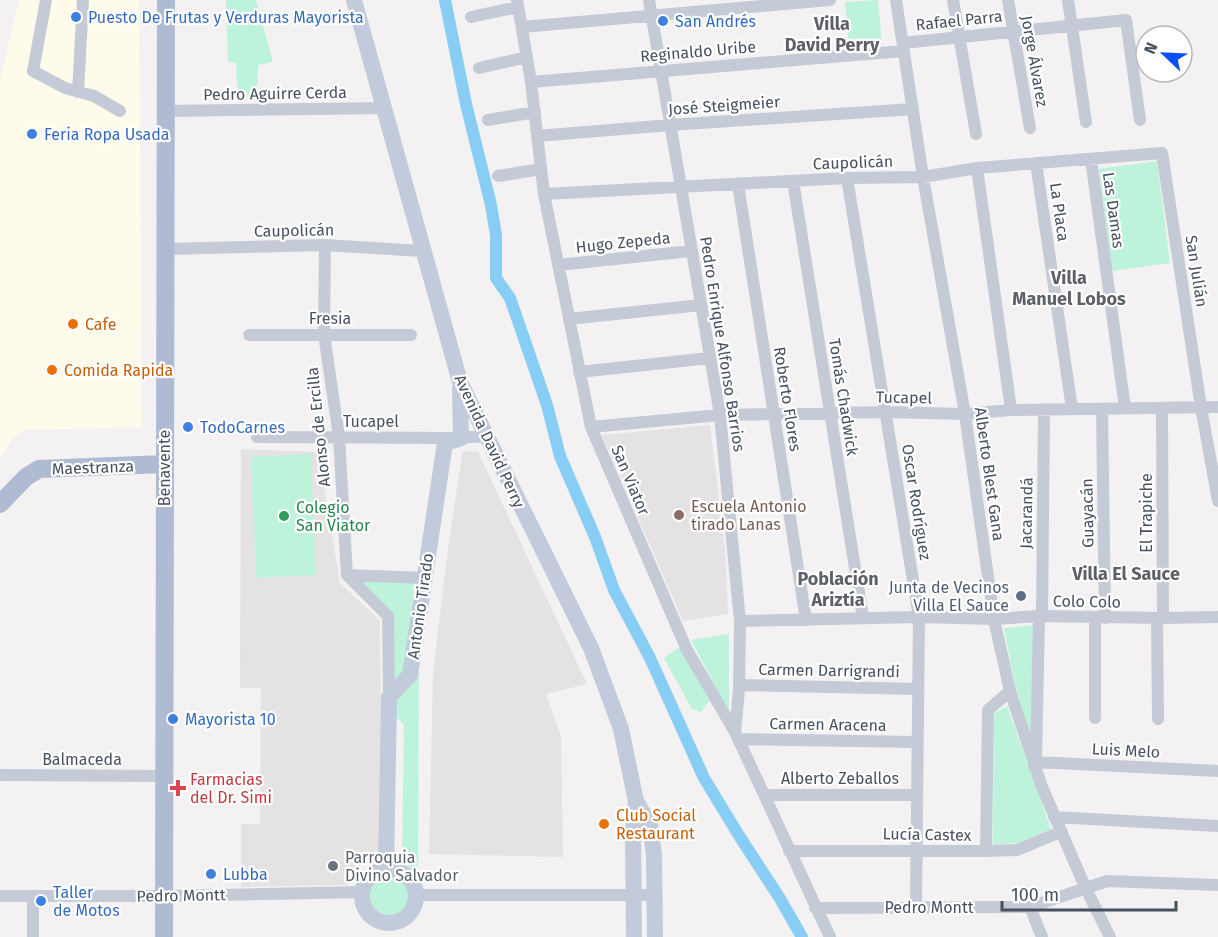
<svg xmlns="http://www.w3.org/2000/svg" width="1218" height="937" viewBox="0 0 1218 937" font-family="'Fira Sans',sans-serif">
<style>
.commercial{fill:#fefbeb}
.education{fill:#e5e2e3}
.green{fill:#bdf3da}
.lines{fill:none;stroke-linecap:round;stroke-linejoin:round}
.canal{stroke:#87cdf4;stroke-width:12}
.street{stroke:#c4cbd7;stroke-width:12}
.secondary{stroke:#c2cbdb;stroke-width:16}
.primary{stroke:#afbbd2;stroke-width:18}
.shop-dot{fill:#3f7fe0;stroke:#fff;stroke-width:2}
.food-dot{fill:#e8710a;stroke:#fff;stroke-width:2}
.education-dot{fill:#8d6e63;stroke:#fff;stroke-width:2}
.leisure-dot{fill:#2e9e5b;stroke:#fff;stroke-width:2}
.service-dot{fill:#5c6f8a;stroke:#fff;stroke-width:2}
.health-dot{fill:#e0444e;stroke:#fff;stroke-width:2}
.worship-dot{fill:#6b7280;stroke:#fff;stroke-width:2}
.labels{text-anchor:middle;stroke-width:4.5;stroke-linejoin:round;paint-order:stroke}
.shop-label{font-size:16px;fill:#366cbe;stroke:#fff;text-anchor:start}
.street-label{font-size:16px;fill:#475160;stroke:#fff}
.food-label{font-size:16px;fill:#c56008;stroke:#fff;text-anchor:start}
.education-label{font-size:16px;fill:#785e54;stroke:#fff;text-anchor:start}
.leisure-label{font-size:16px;fill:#27864d;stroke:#fff;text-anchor:start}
.service-label{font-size:16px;fill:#4e5e75;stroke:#fff;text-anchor:end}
.health-label{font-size:16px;fill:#be3a42;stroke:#fff;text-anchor:start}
.worship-label{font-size:16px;fill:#5b616d;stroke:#fff;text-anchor:start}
.neighbourhood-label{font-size:18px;font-weight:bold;fill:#5d6067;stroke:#fff}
</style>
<rect width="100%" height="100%" fill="#f3f1f1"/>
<!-- commercial -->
<path class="commercial" d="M19,0H139L142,427L24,430L10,442L0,460V79Z"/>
<!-- education -->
<path class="education" d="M710,425L725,549L728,614L683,621L602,435Z
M241,449L318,452L340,583L380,621L382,851L361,865L348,885L241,887V824H260L261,688H240Z
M463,451L478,452L587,684L546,694L561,737L563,857L429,854L433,672L449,541Z"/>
<!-- green -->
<path class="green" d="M226,0H256L273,62L258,65L257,97H238L236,63L228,62Z
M878,0L882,45L849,48L845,2Z
M1157,161L1170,263L1112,271L1099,169Z
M311,454L316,575L256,578L251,457Z
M357,579L414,582L407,670L392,685V614Z
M1035,625L1032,742L1015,685L1004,628Z
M729,634V712L691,640Z
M681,646L709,701L701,712L692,709L664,658Z
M419,672L418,879L409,866L402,861L404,725L395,716L396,699Z
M1007,706L1051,829L1018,843L993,845L994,714Z
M369 895a20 20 0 1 1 40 0a20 20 0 1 1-40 0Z"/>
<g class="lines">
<!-- canal -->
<path class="canal" d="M445,0L466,104L491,205L496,235V278L510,298L547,405L560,456L595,537L614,590L650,658L704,778L738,834L779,897L802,937"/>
<!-- street -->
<path class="street" d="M46,0L33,71L65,88L94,96L120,111
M517,0L531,82L544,194L591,427L687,650L735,732L830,937
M649,0L720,415L740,621L739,690L735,732
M896,0L923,177L965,414L994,619L1010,691L1042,787L1086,889L1110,937
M953,0L976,134
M1008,0L1030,128
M1068,0L1086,122
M471,17L518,7
M522,27L830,0
M903,43L1126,20L1140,120
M479,68L527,57
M531,82L904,51
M78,92L83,0
M165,111L384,108
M488,120L535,112
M537,136L670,125L913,109
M1091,159L1125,408
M1036,163L1072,409
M977,168L1011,410
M498,176L541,169
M847,178L919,617L916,906
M793,181L863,618
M738,184L806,620
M544,194L847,178L923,177L977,168L1162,153L1201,407L1218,501
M325,245L324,334L339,437L347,575L388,616L389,697
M166,249L325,245L422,251
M558,265L691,251
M569,319L701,305
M249,335H411
M579,372L710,358
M1162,408L1163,618
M1102,409L1105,618
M591,427L720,415L886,412L965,414L1011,410L1218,407
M257,437L457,438L486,436
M347,575L425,578
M1042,617L1044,410
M1157,618L1158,719
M740,621L919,617L994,619L1039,616L1163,618L1218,617
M739,685L918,689
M1095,718V617
M738,739L917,742
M1036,762L1039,616
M1034,766L1036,762L1218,771
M0,775L164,776
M764,795H917
M1054,817L1218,826
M789,851H986L1017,850L1060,832
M986,851L988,710L1010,691
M416,895H654
M0,896H164L363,892
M33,896V937
M1030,907L1042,937
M815,908L1030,907L1107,881L1218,885"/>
<!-- secondary -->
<path class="secondary" d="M354,0L460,382L591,648L621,729L636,801L650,825L654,855L655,937
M386,869L389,697L410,675L445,443L461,438L460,389
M362 896a27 27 0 1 1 54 0a27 27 0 1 1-54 0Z
M634,937L633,829L636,801"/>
<!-- primary -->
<path class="primary" d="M0,504L26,477L39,469L164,464
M164,937L166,0"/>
</g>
<!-- markers -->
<g class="shop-dot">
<circle cx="76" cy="17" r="6"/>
<circle cx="663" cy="21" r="6"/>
<circle cx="32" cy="134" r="6"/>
<circle cx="188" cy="427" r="6"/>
<circle cx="173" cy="719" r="6"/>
<circle cx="211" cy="874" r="6"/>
<circle cx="41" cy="901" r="6"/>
</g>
<g class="food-dot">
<circle cx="73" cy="324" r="6"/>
<circle cx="52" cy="370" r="6"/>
<circle cx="604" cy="824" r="6"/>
</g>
<circle class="education-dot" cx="679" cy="515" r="6"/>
<circle class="leisure-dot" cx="284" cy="516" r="6"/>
<circle class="service-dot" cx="1021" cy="596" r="6"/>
<path class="health-dot" d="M175 779h6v6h6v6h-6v6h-6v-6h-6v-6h6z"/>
<circle class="worship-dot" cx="333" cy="866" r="6"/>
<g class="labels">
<!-- shop labels -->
<g class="shop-label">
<text x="88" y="23">Puesto De Frutas y Verduras Mayorista</text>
<text x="675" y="27">San Andrés</text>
<text x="44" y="140">Feria Ropa Usada</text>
<text x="200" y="433">TodoCarnes</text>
<text x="185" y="725">Mayorista 10</text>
<text x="223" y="880">Lubba</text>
<text x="53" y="898">Taller<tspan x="53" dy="18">de Motos</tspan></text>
</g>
<!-- street labels -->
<g class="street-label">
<text transform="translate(959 20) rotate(-6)" y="6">Rafael Parra</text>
<text transform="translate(698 51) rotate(-5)" y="6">Reginaldo Uribe</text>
<text transform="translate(1035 61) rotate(80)" y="6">Jorge Álvarez</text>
<text transform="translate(275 93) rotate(-1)" y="6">Pedro Aguirre Cerda</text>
<text transform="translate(724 105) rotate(-4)" y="6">José Steigmeier</text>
<text transform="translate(853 162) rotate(-2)" y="6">Caupolicán</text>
<text transform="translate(1114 210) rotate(82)" y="6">Las Damas</text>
<text transform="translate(1060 212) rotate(82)" y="6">La Placa</text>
<text transform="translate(294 230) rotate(-1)" y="6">Caupolicán</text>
<text transform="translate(623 242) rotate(-6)" y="6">Hugo Zepeda</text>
<text transform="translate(1197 271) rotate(81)" y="6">San Julián</text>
<text x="330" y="324">Fresia</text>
<text transform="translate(723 344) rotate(81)" y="6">Pedro Enrique Alfonso Barrios</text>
<text transform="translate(844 397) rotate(81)" y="6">Tomás Chadwick</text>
<text transform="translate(904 397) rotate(1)" y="6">Tucapel</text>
<text transform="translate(788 399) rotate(81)" y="6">Roberto Flores</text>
<text x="371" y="427">Tucapel</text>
<text transform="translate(318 427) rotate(-96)" y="6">Alonso de Ercilla</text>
<text transform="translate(490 441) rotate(65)" y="6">Avenida David Perry</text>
<text transform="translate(93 467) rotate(-2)" y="6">Maestranza</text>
<text transform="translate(164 468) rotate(-90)" y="6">Benavente</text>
<text transform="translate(990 474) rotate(82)" y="6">Alberto Blest Gana</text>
<text transform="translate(631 480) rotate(67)" y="6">San Viator</text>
<text transform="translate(917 502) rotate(81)" y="6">Oscar Rodríguez</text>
<text transform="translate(1026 513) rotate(-89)" y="6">Jacarandá</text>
<text transform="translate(1087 513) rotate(-91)" y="6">Guayacán</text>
<text transform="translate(1146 513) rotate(-90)" y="6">El Trapiche</text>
<text transform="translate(1087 601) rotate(1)" y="6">Colo Colo</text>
<text transform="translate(420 606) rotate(-82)" y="6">Antonio Tirado</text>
<text transform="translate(829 670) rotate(1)" y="6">Carmen Darrigrandi</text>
<text transform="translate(828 724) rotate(1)" y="6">Carmen Aracena</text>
<text transform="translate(1126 750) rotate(3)" y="6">Luis Melo</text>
<text x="82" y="765">Balmaceda</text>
<text x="840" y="784">Alberto Zeballos</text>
<text transform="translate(927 834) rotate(1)" y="6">Lucía Castex</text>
<text transform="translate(181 895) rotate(-1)" y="6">Pedro Montt</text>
<text x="929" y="913">Pedro Montt</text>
</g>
<!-- food labels -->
<g class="food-label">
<text x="85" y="330">Cafe</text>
<text x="64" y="376">Comida Rapida</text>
<text x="616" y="821">Club Social<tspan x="616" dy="18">Restaurant</tspan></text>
</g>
<!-- education labels -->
<g class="education-label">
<text x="691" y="512">Escuela Antonio<tspan x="691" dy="18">tirado Lanas</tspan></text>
</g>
<!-- leisure labels -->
<g class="leisure-label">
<text x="296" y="513">Colegio<tspan x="296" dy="18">San Viator</tspan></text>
</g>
<!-- service labels -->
<g class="service-label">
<text x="1009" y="593">Junta de Vecinos<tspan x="1009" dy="18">Villa El Sauce</tspan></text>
</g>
<!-- health labels -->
<g class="health-label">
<text x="190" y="785">Farmacias<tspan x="190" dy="18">del Dr. Simi</tspan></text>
</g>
<!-- worship labels -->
<g class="worship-label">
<text x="345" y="863">Parroquia<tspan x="345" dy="18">Divino Salvador</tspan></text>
</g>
<!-- neighbourhood labels -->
<g class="neighbourhood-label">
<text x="832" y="30">Villa<tspan x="832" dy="21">David Perry</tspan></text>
<text x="1069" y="284">Villa<tspan x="1069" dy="21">Manuel Lobos</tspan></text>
<text x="1126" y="580">Villa El Sauce</text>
<text x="838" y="585">Población<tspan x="838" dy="21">Ariztía</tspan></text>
</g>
</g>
<!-- north arrow -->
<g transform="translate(1164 54) rotate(293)"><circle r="28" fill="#ffffff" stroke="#b5b9bf" stroke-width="1.5"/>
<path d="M0-4.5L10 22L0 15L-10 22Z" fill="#0a4ef4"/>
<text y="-9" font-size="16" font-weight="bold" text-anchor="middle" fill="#475160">N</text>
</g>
<!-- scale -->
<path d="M1002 901v9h174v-9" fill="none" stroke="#475160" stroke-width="3"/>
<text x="1011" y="901" font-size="18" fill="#475160" stroke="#ffffff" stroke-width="4.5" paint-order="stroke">100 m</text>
</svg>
